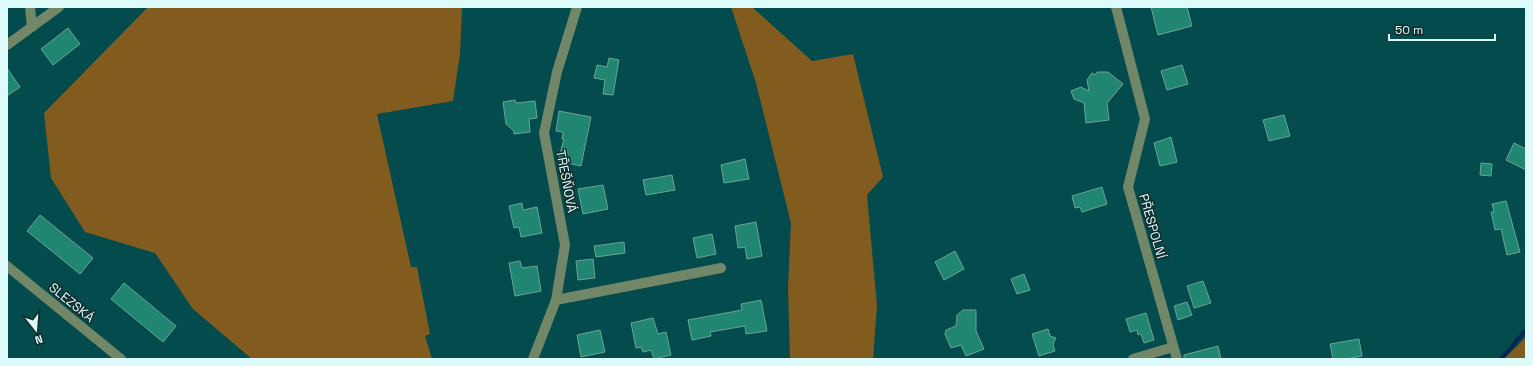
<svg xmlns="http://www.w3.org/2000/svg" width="1533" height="366" viewBox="0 0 1533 366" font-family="'Space Grotesk',sans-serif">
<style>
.green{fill:#815c1e}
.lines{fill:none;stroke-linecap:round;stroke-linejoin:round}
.stream{stroke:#012655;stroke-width:4}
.building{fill:#208672;stroke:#6ca395}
.minor{stroke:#718768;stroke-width:10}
.labels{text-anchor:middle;stroke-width:3;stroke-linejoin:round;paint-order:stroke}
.street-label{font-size:13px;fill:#ddfbfb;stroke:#132c2c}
</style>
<rect width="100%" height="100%" fill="#034b4c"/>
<!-- green -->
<path class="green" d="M148,7H462L460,54L453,101L377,114L411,267H417L430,334L425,336L432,359H252L193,309L155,253L85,232L51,178L44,113Z
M731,7H752L812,61L853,54L883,177L867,195L877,306L873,359H790L788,287L791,223L756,83Z
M1526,337V359H1504Z"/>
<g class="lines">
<!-- stream -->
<path class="stream" d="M1501,359L1526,330"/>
</g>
<!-- building -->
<path class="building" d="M1151,7H1187L1192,26L1158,35Z
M68,28L80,44L53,65L41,49Z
M609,58L619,60L613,95L603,94L605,80L594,78L597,65L607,67Z
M1182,65L1188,84L1167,90L1161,71Z
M7,68L20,87L7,96Z
M1097,72H1108L1123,84L1107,103L1109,120L1086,123L1084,103L1074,99L1071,91L1081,87L1089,91L1087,80L1092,73L1095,75Z
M515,100L516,103L535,101L537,118L529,119L530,132L514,134V131L506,124L503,102Z
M559,111L591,117L581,166L558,161L564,139H562L563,132L556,131Z
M1284,115L1290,136L1269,141L1263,120Z
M1171,137L1177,162L1160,166L1154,143Z
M1514,143L1526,149V170L1506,160Z
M745,159L749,179L724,183L721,165Z
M1481,163L1492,164L1491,176L1480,175Z
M672,175L675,190L646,195L643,180Z
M603,185L608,209L583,214L578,189Z
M1102,187L1107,204L1082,212L1080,207L1075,208L1072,196Z
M1506,201L1520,252L1507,255L1501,229L1495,230L1491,212H1494L1492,204Z
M522,203L523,210L537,207L542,233L521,237L519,227L514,228L509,206Z
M40,215L93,258L80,274L27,231Z
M756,222L762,256L747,259L745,247L738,248L735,226Z
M712,234L716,254L697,258L693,238Z
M624,242L625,253L596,257L594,246Z
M955,251L964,269L944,280L935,262Z
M593,259L595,278L578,280L576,261Z
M520,261L522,268L537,266L541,291L515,296L509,263Z
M1024,274L1030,290L1017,294L1011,279Z
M1203,281L1211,303L1194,308L1187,286Z
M124,283L176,326L163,342L111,299Z
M761,300L767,331L746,334L745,326L710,332L711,336L692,340L688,320L742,310L741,304Z
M1187,302L1192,315L1178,320L1174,306Z
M963,310H976V331L984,349L966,356L961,345L951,348L945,334L946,330L956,326L957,315Z
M1146,313L1154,340L1144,343L1141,334L1138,335L1137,330L1130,332L1126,319Z
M653,318L658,334L666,332L671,355L654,359L651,350L643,352L641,347L636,348L631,323Z
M1048,329L1050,336L1056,338L1053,344L1055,351L1039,356L1032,334Z
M600,330L605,352L581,357L577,335Z
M1359,339L1362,356L1347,359H1333L1330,344Z
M1218,346L1221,359H1184V355Z"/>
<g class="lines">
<!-- minor -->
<path class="minor" d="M30,7L32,27
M1116,7L1145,119L1128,187L1177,359
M7,45L59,7
M7,266L121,359
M556,300L721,268
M533,359L556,300L565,245L544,133L557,72L577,7
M1133,359L1173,347"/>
</g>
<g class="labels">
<!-- street labels -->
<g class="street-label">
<text transform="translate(567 181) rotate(79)" y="5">TŘEŠŇOVÁ</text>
<text transform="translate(1153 226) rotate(74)" y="5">PŘESPOLNÍ</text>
<text transform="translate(72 302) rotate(39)" y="5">SLEZSKÁ</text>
</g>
</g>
<!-- border -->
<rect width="1533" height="366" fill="none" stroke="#ddfbfb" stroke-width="16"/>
<!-- north arrow -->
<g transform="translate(36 330) rotate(163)" stroke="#132c2c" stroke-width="3" paint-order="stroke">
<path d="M0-3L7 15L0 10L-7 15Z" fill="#ddfbfb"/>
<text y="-6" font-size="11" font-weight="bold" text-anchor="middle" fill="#ddfbfb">N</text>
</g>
<!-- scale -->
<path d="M1389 34v6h106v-6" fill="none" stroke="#ddfbfb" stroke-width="2"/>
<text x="1395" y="34" font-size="12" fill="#ddfbfb" stroke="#132c2c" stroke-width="3" paint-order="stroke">50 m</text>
</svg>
